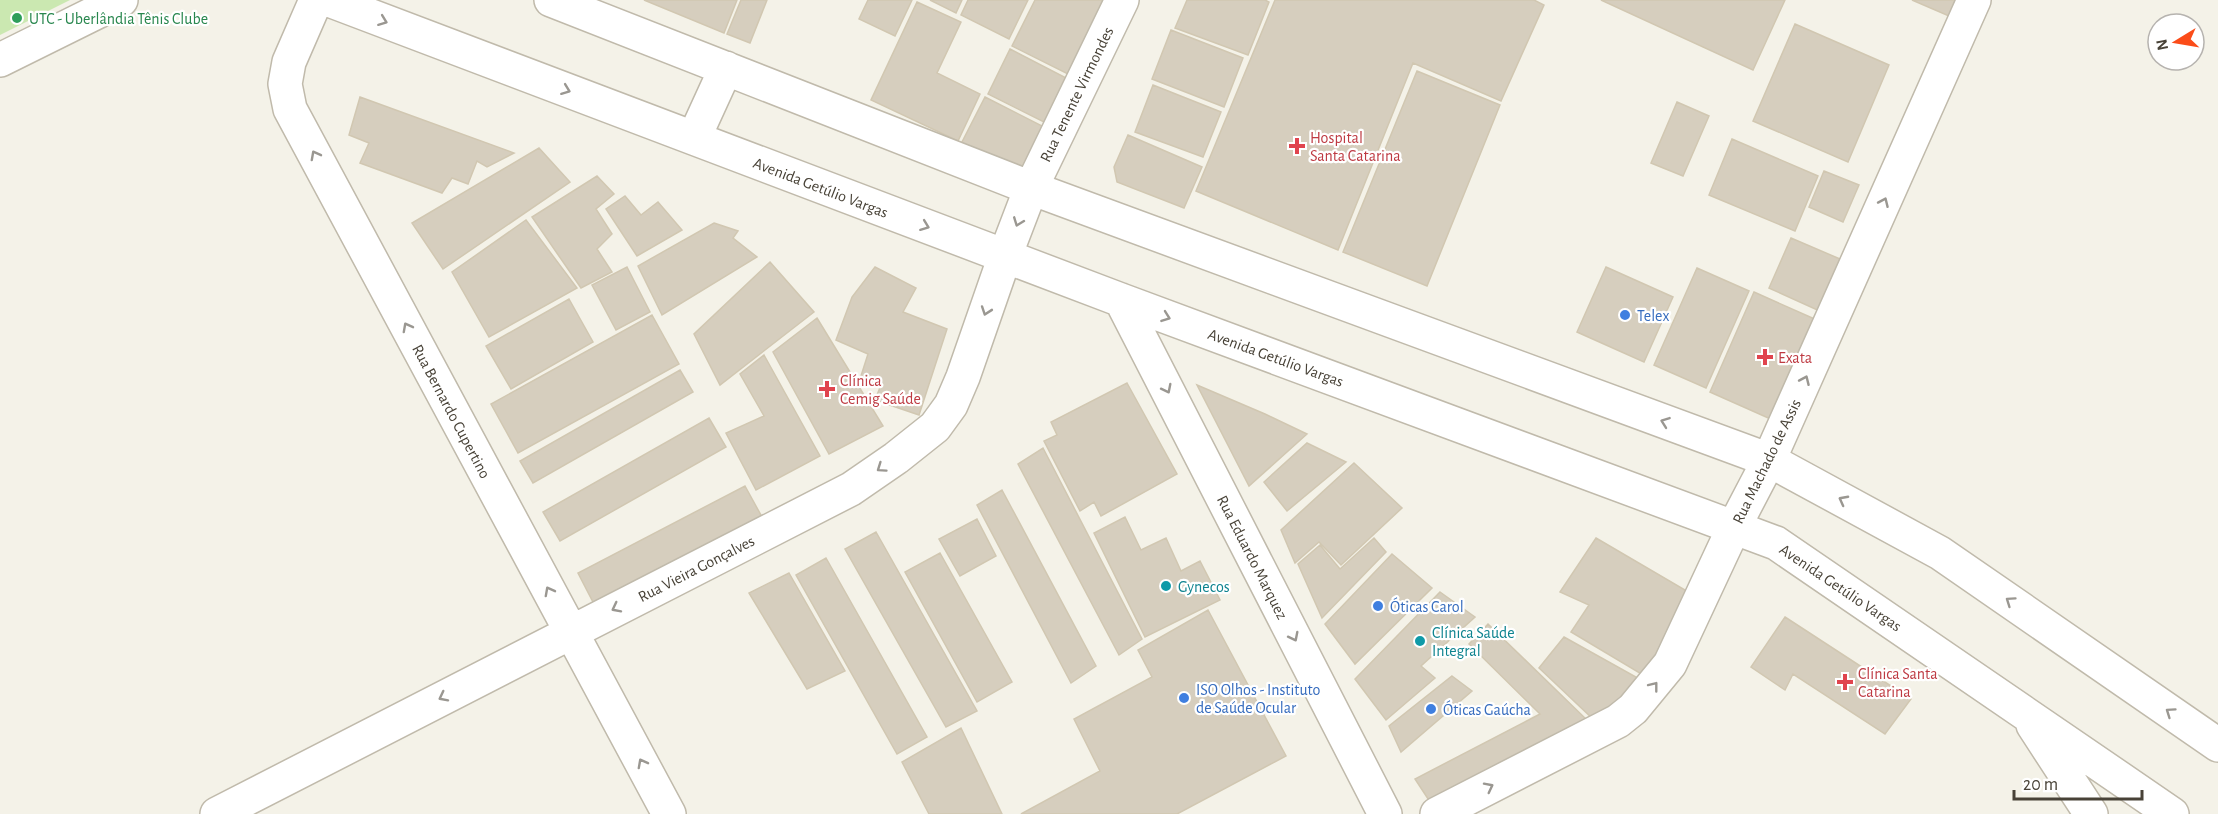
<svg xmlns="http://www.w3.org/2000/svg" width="2218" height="814" viewBox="0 0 2218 814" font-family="'Alegreya Sans',sans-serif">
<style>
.green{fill:#cbe8b1}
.building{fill:#d6cebe;stroke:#d1c7b1;stroke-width:1.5}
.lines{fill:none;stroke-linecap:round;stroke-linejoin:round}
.minor-casing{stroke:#c0baab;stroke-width:36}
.minor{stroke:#fff;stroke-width:33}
.oneway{stroke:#9a9791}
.leisure-dot{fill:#2e9e5b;stroke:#fff;stroke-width:2}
.health-dot{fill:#e0444e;stroke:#fff;stroke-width:2}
.shop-dot{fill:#3f7fe0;stroke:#fff;stroke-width:2}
.culture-dot{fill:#0f9aa8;stroke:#fff;stroke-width:2}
.labels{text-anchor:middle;stroke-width:4.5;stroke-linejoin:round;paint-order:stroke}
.leisure-label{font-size:16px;fill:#27864d;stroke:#fff;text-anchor:start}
.street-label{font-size:16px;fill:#484237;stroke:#fff}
.health-label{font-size:16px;fill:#be3a42;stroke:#fff;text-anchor:start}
.shop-label{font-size:16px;fill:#366cbe;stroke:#fff;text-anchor:start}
.culture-label{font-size:16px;fill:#0d838f;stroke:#fff;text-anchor:start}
</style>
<rect width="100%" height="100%" fill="#f4f2e8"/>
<!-- green -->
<path class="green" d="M0,0H70L0,35Z"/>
<!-- building -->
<path class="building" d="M644,0H737L724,33Z
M741,0H767L750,43L727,34Z
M868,0H912L895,36L859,19Z
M930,0H962L956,13Z
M968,0H1028L1009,39L961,15Z
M1035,0H1111L1074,77L1012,46Z
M1187,0H1265L1269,2L1248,55L1175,28Z
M1275,0H1534L1544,5L1501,101L1413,63L1338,250L1196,191Z
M1601,0H1785L1753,70Z
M1912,0H1964L1956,19Z
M917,2L961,22L937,73L980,94L958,141L871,100Z
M1795,24L1889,65L1848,162L1753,121Z
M1171,30L1243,58L1224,107L1152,79Z
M1010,49L1072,81L1050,125L988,94Z
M1417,71L1500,105L1427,286L1343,252Z
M1153,85L1221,112L1203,157L1135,132Z
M360,97L514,153L487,167L477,161L468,184L452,178L442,193L360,163L369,143L349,135Z
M985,97L1048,129L1025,174L961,144Z
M1677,102L1709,116L1683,176L1651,163Z
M1128,135L1202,167L1184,208L1117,182L1114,167Z
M1732,139L1818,176L1795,231L1709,195Z
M539,148L570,182L443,269L412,223Z
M1824,171L1859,185L1843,222L1809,207Z
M597,176L614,194L596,209L612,234L597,249L612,272L581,288L532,217Z
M625,196L641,215L658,202L682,230L637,256L606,209Z
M526,220L577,288L489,337L452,272Z
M714,223L738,231L733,238L757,257L662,315L638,266Z
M1791,238L1847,262L1824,313L1769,288Z
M770,262L814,312L720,385L694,334Z
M627,267L650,312L616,330L592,285Z
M875,267L916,288L903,312L947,329L919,415L875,400L881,385L860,379L868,354L836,340L852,297Z
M1606,267L1673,297L1644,362L1577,332Z
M1697,268L1749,291L1706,388L1654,365Z
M1754,292L1819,321L1775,421L1710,392Z
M569,299L593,342L511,389L486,346Z
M652,315L679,364L518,453L491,404Z
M817,318L883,426L829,454L773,352Z
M764,355L820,456L756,490L726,433L764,416L740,374Z
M680,370L693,392L533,483L520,461Z
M1127,383L1177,474L1101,516L1094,502L1080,511L1044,441L1057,435L1051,422Z
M1197,385L1265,414L1307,434L1249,486Z
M709,418L726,447L560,541L543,512Z
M1307,443L1346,462L1287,511L1264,482Z
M1043,448L1142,639L1119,655L1018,464Z
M1354,463L1402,508L1341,565L1319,542L1295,563L1281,530Z
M745,486L762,517L594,604L578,573Z
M1002,490L1096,666L1071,683L977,505Z
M1125,517L1141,550L1166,538L1181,571L1200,561L1220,600L1145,637L1094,533Z
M977,519L996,556L960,576L939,539Z
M876,532L977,711L946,727L845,549Z
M1374,538L1386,552L1322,618L1298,564L1320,545L1340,569Z
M1596,538L1697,597L1653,681L1571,632L1589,605L1560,592Z
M940,553L1012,682L977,702L905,572Z
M1392,554L1432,588L1355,664L1325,624Z
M826,558L927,737L897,754L796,575Z
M789,573L845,671L807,689L749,593Z
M1440,592L1475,617L1421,666L1435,678L1386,720L1355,679Z
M1208,610L1286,756L1177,814H1021L1100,771L1074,719L1152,677L1138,650Z
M1785,617L1911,699L1885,734L1793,674L1785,690L1751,667Z
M1488,624L1587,720L1434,808L1415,779L1540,714L1469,644Z
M1564,637L1652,686L1593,719L1539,668Z
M1452,676L1472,691L1401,752L1389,726Z
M961,728L1002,814H929L902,762Z"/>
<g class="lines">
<!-- minor casing -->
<g class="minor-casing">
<path id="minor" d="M316,0L289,62L285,84L290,109L669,814
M329,0L1121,300L1776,543L2172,814
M551,0L1031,188L1769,460L1940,553L2218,745
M0,60L121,0
M694,138L726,68
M1121,300L1385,814
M2033,725L2091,814
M217,814L851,489L896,458L935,427L951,405L963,377L1005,256L1031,188L1122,0
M1437,814L1618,721L1633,709L1670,664L1734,527L1769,460L1974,0"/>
</g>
<!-- minor -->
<use href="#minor" class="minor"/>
</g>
<!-- one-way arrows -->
<defs><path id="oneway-chevron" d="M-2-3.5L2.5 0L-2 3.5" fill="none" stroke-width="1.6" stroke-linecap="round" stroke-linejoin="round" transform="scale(1.5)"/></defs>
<g class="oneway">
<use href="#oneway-chevron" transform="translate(383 21) rotate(21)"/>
<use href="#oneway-chevron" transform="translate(566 90) rotate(21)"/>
<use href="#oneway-chevron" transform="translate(315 155) rotate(-118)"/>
<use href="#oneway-chevron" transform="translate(1884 202) rotate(-66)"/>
<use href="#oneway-chevron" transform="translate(1018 222) rotate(111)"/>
<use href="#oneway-chevron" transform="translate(925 226) rotate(21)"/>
<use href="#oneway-chevron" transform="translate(986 311) rotate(109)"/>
<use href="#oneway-chevron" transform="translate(1166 317) rotate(20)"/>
<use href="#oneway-chevron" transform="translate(407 327) rotate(-118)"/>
<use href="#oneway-chevron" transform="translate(1805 380) rotate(-66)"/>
<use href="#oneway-chevron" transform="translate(1167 389) rotate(63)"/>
<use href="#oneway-chevron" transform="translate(1665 422) rotate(-160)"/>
<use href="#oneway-chevron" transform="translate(881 468) rotate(145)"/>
<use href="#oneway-chevron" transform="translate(1843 500) rotate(-152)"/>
<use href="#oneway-chevron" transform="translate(549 591) rotate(-118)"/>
<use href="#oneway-chevron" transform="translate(2010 601) rotate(-145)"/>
<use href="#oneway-chevron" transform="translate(616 608) rotate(153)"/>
<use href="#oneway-chevron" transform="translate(1294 637) rotate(63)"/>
<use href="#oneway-chevron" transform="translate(1654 686) rotate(-52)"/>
<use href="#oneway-chevron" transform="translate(443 697) rotate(153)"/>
<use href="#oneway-chevron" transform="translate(2170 712) rotate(-145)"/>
<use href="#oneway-chevron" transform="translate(642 763) rotate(-118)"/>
<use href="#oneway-chevron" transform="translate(1489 787) rotate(-27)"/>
</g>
<!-- markers -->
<circle class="leisure-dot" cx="17" cy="18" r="6"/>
<g class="health-dot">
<path d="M1294 137h6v6h6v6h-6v6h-6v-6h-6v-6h6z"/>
<path d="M1762 348h6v6h6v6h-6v6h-6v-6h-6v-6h6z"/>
<path d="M824 380h6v6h6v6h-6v6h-6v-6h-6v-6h6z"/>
<path d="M1842 673h6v6h6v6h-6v6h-6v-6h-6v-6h6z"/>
</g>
<g class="shop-dot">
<circle cx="1625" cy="315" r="6"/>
<circle cx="1378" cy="606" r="6"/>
<circle cx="1184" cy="698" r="6"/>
<circle cx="1431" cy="709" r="6"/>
</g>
<g class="culture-dot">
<circle cx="1166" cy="586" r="6"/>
<circle cx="1420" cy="641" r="6"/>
</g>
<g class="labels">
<!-- leisure labels -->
<g class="leisure-label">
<text x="29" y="24">UTC - Uberlândia Tênis Clube</text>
</g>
<!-- street labels -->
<g class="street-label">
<text transform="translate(1076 94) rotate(-64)" y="6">Rua Tenente Virmondes</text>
<text transform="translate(821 187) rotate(21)" y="6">Avenida Getúlio Vargas</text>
<text transform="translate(1276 357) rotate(20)" y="6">Avenida Getúlio Vargas</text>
<text transform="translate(452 411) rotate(62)" y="6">Rua Bernardo Cupertino</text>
<text transform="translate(1766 461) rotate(-64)" y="6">Rua Machado de Assis</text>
<text transform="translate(1253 557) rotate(63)" y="6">Rua Eduardo Marquez</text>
<text transform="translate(696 568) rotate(-27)" y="6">Rua Vieira Gonçalves</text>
<text transform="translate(1841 587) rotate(34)" y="6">Avenida Getúlio Vargas</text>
</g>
<!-- health labels -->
<g class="health-label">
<text x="1310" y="143">Hospital<tspan x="1310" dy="18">Santa Catarina</tspan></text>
<text x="1778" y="363">Exata</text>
<text x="840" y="386">Clínica<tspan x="840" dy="18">Cemig Saúde</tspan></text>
<text x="1858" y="679">Clínica Santa<tspan x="1858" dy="18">Catarina</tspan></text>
</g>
<!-- shop labels -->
<g class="shop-label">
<text x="1637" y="321">Telex</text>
<text x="1390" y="612">Óticas Carol</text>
<text x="1196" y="695">ISO Olhos - Instituto<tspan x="1196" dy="18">de Saúde Ocular</tspan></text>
<text x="1443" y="715">Óticas Gaúcha</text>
</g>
<!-- culture labels -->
<g class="culture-label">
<text x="1178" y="592">Gynecos</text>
<text x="1432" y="638">Clínica Saúde<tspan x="1432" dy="18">Integral</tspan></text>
</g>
</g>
<!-- north arrow -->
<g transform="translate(2176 42) rotate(259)"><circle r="28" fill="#ffffff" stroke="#b6b3af" stroke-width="1.5"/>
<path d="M0-4.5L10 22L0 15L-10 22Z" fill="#fb4c19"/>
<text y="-9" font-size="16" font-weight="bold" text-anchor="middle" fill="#484237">N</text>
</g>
<!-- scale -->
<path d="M2014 790v9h128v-9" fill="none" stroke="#484237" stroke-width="3"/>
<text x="2023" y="790" font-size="18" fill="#484237" stroke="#ffffff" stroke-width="4.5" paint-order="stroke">20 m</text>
</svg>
